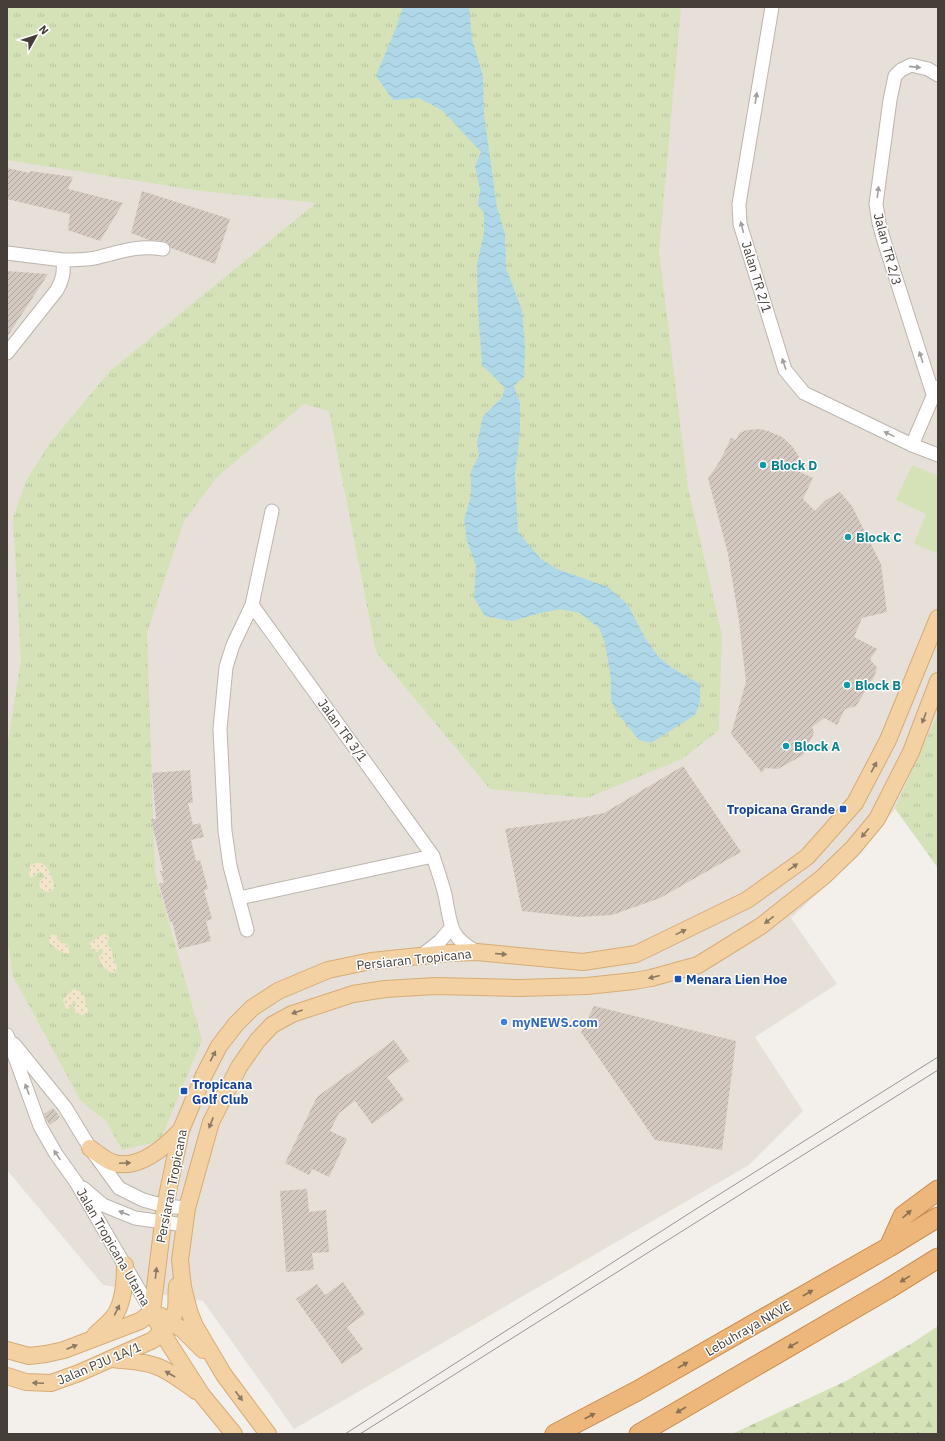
<svg xmlns="http://www.w3.org/2000/svg" width="945" height="1441" viewBox="0 0 945 1441" font-family="'IBM Plex Sans',sans-serif">
<style>
.residential{fill:#e6e0d9}
.grass{fill:url(#grass-tufts)}
.forest{fill:url(#forest-firs)}
.sand{fill:url(#sand-dots)}
.pitch{fill:#d5e2b8}
.water{fill:url(#water-waves)}
.building{fill:url(#building-hatch)}
.lines{fill:none;stroke-linecap:round;stroke-linejoin:round}
.minor-casing{stroke:#bdb5ad;stroke-width:15}
.major-casing{stroke:#d6ac75;stroke-width:18}
.highway-casing{stroke:#cb8b4b;stroke-width:21}
.minor{stroke:#fff;stroke-width:13}
.major{stroke:#f3d1a3;stroke-width:16}
.highway{stroke:#edb77b;stroke-width:19}
.tram{stroke:#979797;stroke-width:1}
.oneway{fill:#a29f9c}
.oneway2{fill:#8b7963}
.oneway3{fill:#896f53}
.culture-dot{fill:#0f9aa8;stroke:#fff;stroke-width:1.5}
.transit-dot{fill:#1a4fb4;stroke:#fff;stroke-width:1.5}
.shop-dot{fill:#3f7fe0;stroke:#fff;stroke-width:1.5}
.labels{text-anchor:middle;stroke-width:3;stroke-linejoin:round;paint-order:stroke}
.street-label{font-size:13px;fill:#463f39;stroke:#fff}
.culture-label{font-size:13px;font-weight:bold;fill:#0d838f;stroke:#fff;text-anchor:start}
.transit-label{font-size:13px;font-weight:bold;fill:#164399;stroke:#fff;text-anchor:start}
.shop-label{font-size:13px;font-weight:bold;fill:#366cbe;stroke:#fff;text-anchor:start}
</style>
<defs>
<pattern id="grass-tufts" width="24" height="20" patternUnits="userSpaceOnUse"><rect width="24" height="20" fill="#d5e2b8"/><path d="M3 7l-1-3M5 7V3M7 7l1-3M15 17l-1-3M17 17v-4M19 17l1-3" fill="none" stroke="#b8c39f"/></pattern>
<pattern id="forest-firs" width="22" height="20" patternUnits="userSpaceOnUse"><rect width="22" height="20" fill="#d5e2b8"/><path d="M5 1l3.5 6h-7zM16 11l3.5 6h-7z" fill="#b8c39f"/></pattern>
<pattern id="sand-dots" width="8" height="8" patternUnits="userSpaceOnUse"><rect width="8" height="8" fill="#f2e5cb"/><path d="M2 2h.1M6 6h.1" fill="none" stroke="#d1c6af" stroke-width="1.8" stroke-linecap="round"/></pattern>
<pattern id="water-waves" width="16" height="10" patternUnits="userSpaceOnUse"><rect width="16" height="10" fill="#aed8e8"/><path d="M0 5q4-4 8 0t8 0" fill="none" stroke="#97bac8"/></pattern>
<pattern id="building-hatch" width="6" height="6" patternUnits="userSpaceOnUse"><rect width="6" height="6" fill="#d3c9c1"/><path d="M-1 1l2-2M0 6l6-6M5 7l2-2" fill="none" stroke="#ada59e"/></pattern>
</defs>
<rect width="100%" height="100%" fill="#f3efea"/>
<!-- residential -->
<path class="residential" d="M7,7H938V868L895,809L856,858L791,918L837,984L755,1037L803,1111L749,1165L294,1429L203,1301L103,1285L7,1170Z"/>
<!-- grass -->
<path class="grass" d="M7,7H681L659,251L688,488L722,635L719,730L682,759L587,798L490,789L376,652L329,411L304,404L217,477L184,521L147,633L155,873L202,1040L160,1141L122,1150L106,1121L81,1101L13,976L7,937V748L21,660L13,518L26,481L50,443L110,371L316,203L201,191L7,160Z
M938,713V868L895,808Z"/>
<!-- forest -->
<path class="forest" d="M938,1326V1434H732L846,1381L914,1342Z"/>
<!-- sand -->
<path class="sand" d="M38,862C50,865 51,876 55,887L52,891L47,892L41,889L39,885L40,881L44,877L43,873L39,872L31,878L29,875L30,865Z
M52,934L57,936C58,941 61,943 67,944L70,951L68,954C63,954 52,946 49,942V938Z
M104,934L109,936L107,945L112,949L113,958L117,967L116,971L112,973C106,971 99,963 99,956L103,953V949H99L98,952L94,951L90,947L89,943Z
M74,989C90,995 82,999 88,1010L87,1013L83,1015L78,1014L75,1012L74,1007L76,1004L75,1001L73,1002L69,1008L66,1009L63,1000L69,993Z"/>
<!-- pitch -->
<path class="pitch" d="M912,465L938,476V554L914,543L926,514L896,500Z"/>
<!-- water -->
<path class="water" d="M403,7H469L472,39L483,76L484,114L497,208L505,234L506,268L522,310L525,346L524,377L514,386L520,403V432L515,474L518,532L541,559L557,569L608,587L628,605L645,638L658,656L671,667L700,684V702L695,715L651,743L639,740L618,714L611,701V679L605,643L599,628L580,613L560,609L541,613L512,621L485,616L474,598L476,566L467,541L464,520L471,496V471L479,455L477,443L483,416L501,399L505,388L482,365L478,310L477,264L484,233V213L478,205L480,190L475,166L481,152L443,111L419,98L393,100L376,76L398,23Z"/>
<!-- building -->
<path class="building" d="M7,168L29,173L30,171L73,177L68,189L123,203L100,241L68,230L70,214L7,199Z
M142,191L230,219L215,264L171,248L168,243L164,241L149,240L131,233Z
M7,271L48,274L7,337Z
M759,429L768,431L782,437L792,446L799,457L796,470L813,478L803,499L815,511L826,500L840,492L852,506L881,564L887,612L862,618L854,637L877,649L870,659L877,668L874,677L856,706L845,709L837,725L824,718L812,727L814,733L803,755L778,769L765,768L762,773L731,734L746,682L739,621L728,554L708,478L720,461L731,438L736,440L739,433L747,430Z
M683,766L741,852L660,898L612,915L578,917L522,911L505,829L570,820L604,813Z
M190,770L193,803H188L193,825L200,823L204,837L191,840L196,861L200,860L208,889L204,890L212,919L206,921L211,941L179,949L172,921L170,922L159,884L164,882L160,871H163L151,819H156L152,773Z
M594,1006L736,1041L722,1150L655,1140L581,1032Z
M394,1040L409,1061L387,1077L404,1100L372,1124L355,1101L339,1113L330,1131L347,1139L329,1177L312,1169L309,1175L285,1163L317,1097Z
M53,1108L60,1117L50,1125L46,1120L44,1114Z
M307,1189L309,1212L326,1210L329,1252L312,1253L314,1270L286,1272L280,1191Z
M343,1282L365,1314L347,1327L363,1349L342,1364L296,1299L317,1284L325,1295Z"/>
<g class="lines">
<!-- minor casing -->
<g class="minor-casing">
<path id="minor" d="M772,7L739,204L740,224L785,370L804,393L912,445L938,455
M7,253L63,260C64,272 63,279 57,290L7,353
M63,260C74,260 85,260 95,258C121,252 135,245 163,249
M933,394L884,241L879,223L876,204L890,100L895,76L901,70L911,65L928,69L938,75
M912,445L937,387
M252,605L433,856C437,869 442,882 445,895C451,923 448,937 477,952
M239,898L433,856
M247,930L230,866L225,831L220,729L226,667L233,645L252,605L272,511
M421,956L440,941L451,928
M7,1035L40,1126L56,1154L76,1182L152,1312
M14,1044L65,1107L90,1148L119,1188L143,1200L165,1206L187,1208
M83,1188L103,1205L135,1218L184,1225"/>
</g>
<!-- major casing -->
<g class="major-casing">
<path id="major" d="M90,1148C97,1153 106,1161 114,1163C139,1170 165,1147 181,1130
M161,1316L183,1330L203,1350
M95,1335C101,1329 110,1322 115,1315C124,1301 125,1281 125,1265
M7,1350L29,1356L46,1354L64,1350L140,1321L152,1312
M113,1359C127,1361 142,1361 156,1366C170,1371 183,1382 196,1391
M7,1376L26,1382L51,1383L79,1373L153,1340C162,1332 173,1321 176,1309C177,1301 176,1293 177,1286
M234,1434L202,1395L168,1342L152,1312L165,1206L181,1130L204,1075L219,1046L236,1024L252,1008L278,991L328,970L371,961L449,953L477,952L583,962L636,954L747,900L807,857L855,803L888,740L938,618
M268,1434L224,1375L195,1326L189,1311L183,1287L180,1260L187,1208L211,1122L239,1067L257,1041L272,1025L292,1014L353,994L385,989L436,986L519,988L587,986L634,981L651,978L698,965L761,926L823,877L853,848L877,819L911,752L938,681"/>
</g>
<!-- highway casing -->
<g class="highway-casing">
<path id="highway" d="M889,1247L903,1216L938,1190
M555,1434L637,1391L889,1247L938,1217
M639,1434L888,1289L938,1258"/>
</g>
<!-- minor -->
<use href="#minor" class="minor"/>
<!-- major -->
<use href="#major" class="major"/>
<!-- highway -->
<use href="#highway" class="highway"/>
<!-- tram -->
<path class="tram" d="M345,1434L696,1209L938,1057
M360,1434L938,1070"/>
</g>
<!-- one-way arrows -->
<defs><path id="oneway-solid" d="M-6-.8H1V-3.2L6.5 0L1 3.2V.8H-6Z"/></defs>
<g class="oneway">
<use href="#oneway-solid" transform="translate(915 67) rotate(6)"/>
<use href="#oneway-solid" transform="translate(756 98) rotate(-81)"/>
<use href="#oneway-solid" transform="translate(878 192) rotate(-83)"/>
<use href="#oneway-solid" transform="translate(742 227) rotate(-104)"/>
<use href="#oneway-solid" transform="translate(921 357) rotate(-108)"/>
<use href="#oneway-solid" transform="translate(784 364) rotate(-109)"/>
<use href="#oneway-solid" transform="translate(889 434) rotate(-154)"/>
<use href="#oneway-solid" transform="translate(27 1089) rotate(-110)"/>
<use href="#oneway-solid" transform="translate(57 1155) rotate(-123)"/>
<use href="#oneway-solid" transform="translate(124 1213) rotate(-159)"/>
</g>
<g class="oneway2">
<use href="#oneway-solid" transform="translate(924 718) rotate(111)"/>
<use href="#oneway-solid" transform="translate(874 767) rotate(-62)"/>
<use href="#oneway-solid" transform="translate(865 833) rotate(130)"/>
<use href="#oneway-solid" transform="translate(793 867) rotate(-35)"/>
<use href="#oneway-solid" transform="translate(769 920) rotate(142)"/>
<use href="#oneway-solid" transform="translate(681 932) rotate(-26)"/>
<use href="#oneway-solid" transform="translate(501 954) rotate(5)"/>
<use href="#oneway-solid" transform="translate(654 977) rotate(166)"/>
<use href="#oneway-solid" transform="translate(297 1012) rotate(161)"/>
<use href="#oneway-solid" transform="translate(213 1056) rotate(-63)"/>
<use href="#oneway-solid" transform="translate(211 1123) rotate(111)"/>
<use href="#oneway-solid" transform="translate(125 1163) rotate(-3)"/>
<use href="#oneway-solid" transform="translate(156 1273) rotate(-83)"/>
<use href="#oneway-solid" transform="translate(117 1310) rotate(-64)"/>
<use href="#oneway-solid" transform="translate(72 1347) rotate(-23)"/>
<use href="#oneway-solid" transform="translate(170 1374) rotate(-150)"/>
<use href="#oneway-solid" transform="translate(38 1383) rotate(-177)"/>
<use href="#oneway-solid" transform="translate(239 1396) rotate(53)"/>
</g>
<g class="oneway3">
<use href="#oneway-solid" transform="translate(907 1214) rotate(-42)"/>
<use href="#oneway-solid" transform="translate(905 1279) rotate(148)"/>
<use href="#oneway-solid" transform="translate(808 1293) rotate(-30)"/>
<use href="#oneway-solid" transform="translate(793 1345) rotate(150)"/>
<use href="#oneway-solid" transform="translate(683 1365) rotate(-30)"/>
<use href="#oneway-solid" transform="translate(681 1410) rotate(150)"/>
<use href="#oneway-solid" transform="translate(590 1416) rotate(-28)"/>
</g>
<!-- markers -->
<g class="culture-dot">
<circle cx="763" cy="465" r="4"/>
<circle cx="848" cy="537" r="4"/>
<circle cx="847" cy="685" r="4"/>
<circle cx="786" cy="746" r="4"/>
</g>
<g class="transit-dot">
<rect x="839" y="805" width="8" height="8" rx="2"/>
<rect x="674" y="975" width="8" height="8" rx="2"/>
<rect x="180" y="1087" width="8" height="8" rx="2"/>
</g>
<circle class="shop-dot" cx="504" cy="1022" r="4"/>
<g class="labels">
<!-- street labels -->
<g class="street-label">
<text transform="translate(888 249) rotate(75)" y="5">Jalan TR 2/3</text>
<text transform="translate(757 277) rotate(73)" y="5">Jalan TR 2/1</text>
<text transform="translate(343 730) rotate(54)" y="5">Jalan TR 3/1</text>
<text transform="translate(414 959) rotate(-6)" y="5">Persiaran Tropicana</text>
<text transform="translate(171 1186) rotate(-79)" y="5">Persiaran Tropicana</text>
<text transform="translate(114 1247) rotate(60)" y="5">Jalan Tropicana Utama</text>
<text transform="translate(748 1328) rotate(-30)" y="5">Lebuhraya NKVE</text>
<text transform="translate(99 1363) rotate(-23)" y="5">Jalan PJU 1A/1</text>
</g>
<!-- culture labels -->
<g class="culture-label">
<text x="771" y="470">Block D</text>
<text x="856" y="542">Block C</text>
<text x="855" y="690">Block B</text>
<text x="794" y="751">Block A</text>
</g>
<!-- transit labels -->
<g class="transit-label">
<text x="835" y="814" text-anchor="end">Tropicana Grande</text>
<text x="686" y="984">Menara Lien Hoe</text>
<text x="192" y="1089">Tropicana<tspan x="192" dy="15">Golf Club</tspan></text>
</g>
<!-- shop labels -->
<g class="shop-label">
<text x="512" y="1027">myNEWS.com</text>
</g>
</g>
<!-- border -->
<rect width="945" height="1441" fill="none" stroke="#463f39" stroke-width="16"/>
<!-- north arrow -->
<g transform="translate(36 36) rotate(51)" stroke="#ffffff" stroke-width="3" paint-order="stroke">
<path d="M0-3L7 15L0 10L-7 15Z" fill="#463f39"/>
<text y="-6" font-size="11" font-weight="bold" text-anchor="middle" fill="#463f39">N</text>
</g>
</svg>
